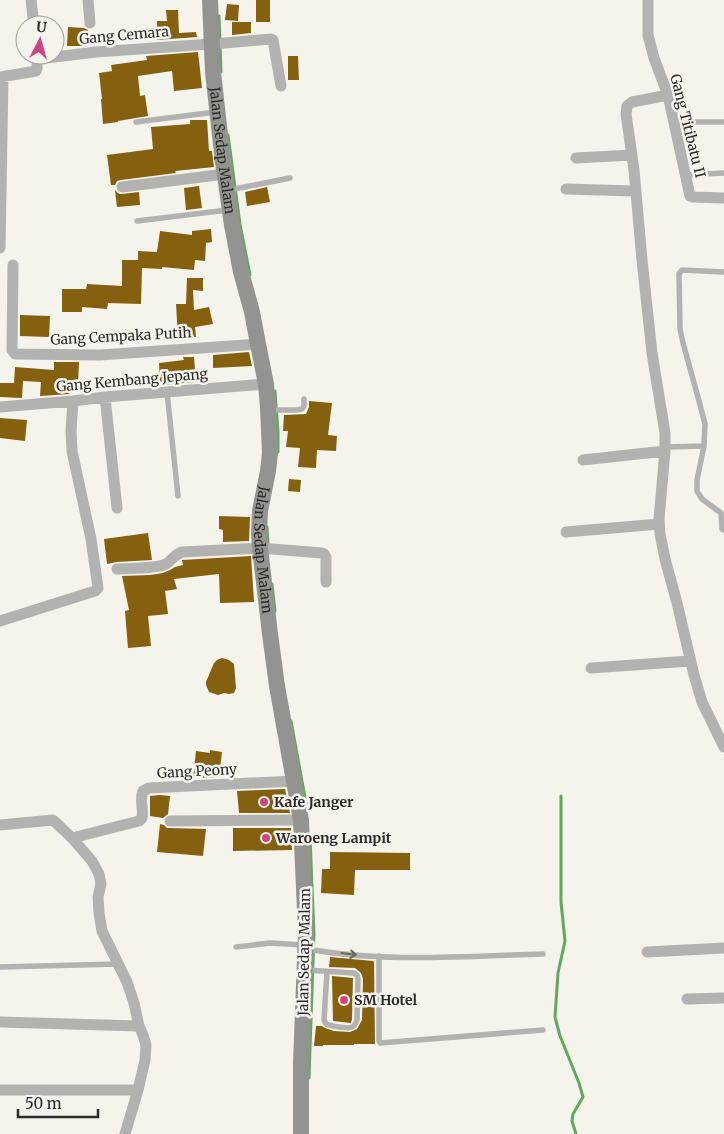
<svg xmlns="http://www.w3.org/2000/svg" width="724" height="1134" viewBox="0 0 724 1134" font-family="Merriweather,serif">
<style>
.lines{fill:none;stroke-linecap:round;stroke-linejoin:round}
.stream{stroke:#62a85e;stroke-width:3}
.building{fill:#85600e}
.lane{stroke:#b2b3b0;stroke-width:5.5}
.street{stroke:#b2b3b0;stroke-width:11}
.secondary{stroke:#939490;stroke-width:16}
.oneway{stroke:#686865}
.poi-dot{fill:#ce4580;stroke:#f4f3ec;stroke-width:2}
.labels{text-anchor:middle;stroke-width:5;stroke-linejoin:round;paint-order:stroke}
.street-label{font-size:14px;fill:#2b2b28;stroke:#f4f3ec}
.poi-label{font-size:14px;font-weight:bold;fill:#2b2b28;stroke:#f4f3ec;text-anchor:start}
</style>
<rect width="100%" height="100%" fill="#f4f3ec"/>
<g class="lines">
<!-- stream -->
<path class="stream" d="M219,16L221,72
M228,135L240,224L250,275
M275,391L278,432V452
M267,527L268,545
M272,584L275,611
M291,721L306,803
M561,796V902L565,941L558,973L555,1017L560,1036L579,1083L583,1097L573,1114L572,1121L576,1134
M309,1078L314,934L310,837"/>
</g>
<!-- building -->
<path class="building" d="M256,0H270V22H256Z
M227,4L239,5L238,21L225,20Z
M166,10H178L179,33L196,32L197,37L157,40V21H167Z
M232,22H251V33L232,35Z
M68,27L84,28L88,30L87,46H67Z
M198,52L202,88L174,91L172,71L138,76L140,96L145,95L148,116L118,121V122L103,124L101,99H102L99,73L112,71L111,65L147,60L146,56Z
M288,56H298L299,80H288Z
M190,120H207L209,151H212L214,167L175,171L176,173L121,180L117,181L115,185H111L107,155L153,149L151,127L190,124Z
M199,186L202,208L186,210L184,188Z
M267,187L270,202L247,206L245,192Z
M115,190L119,194H122L139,192L140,205L117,207Z
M211,229L212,242L206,243L205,261L195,260L194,270L162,267V269L142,268L141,304L108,303L107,309L82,307V312H62V289H86L87,284L122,286V260H138V251L157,252L160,231L192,235V231Z
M187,278H203V291L193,290L194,310L209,307L213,324L195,327L196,337H178L176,304H186Z
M20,315L50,316L49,337L20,336Z
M249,352L252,366L213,368V355Z
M183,357H194L196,382L160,385L159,363L184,360Z
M54,362H79L78,385L70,384L69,394L40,396L41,382L23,381L22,398L0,397V383H14L15,367L54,370Z
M309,401L332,403L328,435L337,436L336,451L317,450L316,468L298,467L300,448L286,447L288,431H283L284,415L306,414L309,407Z
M0,418L27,420L25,441L0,438Z
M289,479L301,480L300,492L288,491Z
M219,516L250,517L249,541L223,542V530L219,529Z
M148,533L152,560L117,562L107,564L104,539Z
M251,556L254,602L220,603L219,574L174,579L177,589L165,591L168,614L148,616L151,646L128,648L125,611L129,610L122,576L150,575L163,573L170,570L175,567L183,565L182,560Z
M222,658L229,660L234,664L236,688L234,693L229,694L224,693L218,695L209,692L206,685V682L214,663L217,660Z
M210,750L222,752L219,777L193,778L196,751L210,753Z
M285,789L290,813H239L237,791Z
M160,795L170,796L168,814L163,818L150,816V796Z
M160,824L164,825L167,828H170L206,829L203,856L157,852Z
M233,828H291L292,850L233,851Z
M330,852L410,853V870H355L354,895L321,893L322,869H330Z
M330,957L373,961L374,962L375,1044H354V1045H323V1046H314L316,1026H322L325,1028L334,1031L350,1032L357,1029L362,1020L363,979L361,973L355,968L329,967Z
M332,976L353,978L352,1019L351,1023L333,1021Z"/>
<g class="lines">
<!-- lane -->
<path class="lane" d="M136,122L216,112
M674,122H724
M686,175L724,173
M229,190L290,178
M137,221L228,210
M724,272L682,270L679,274L680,329L683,343L699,401L705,424L704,446L697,480V491L702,499L721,513L722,529L724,530
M167,392L178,496
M271,410H297L302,409L304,406V399
M665,447L704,446
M236,947L270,943L304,945
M308,949C383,963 467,956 543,954
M379,956V1041L380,1043L543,1030
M0,967L118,964
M306,970L354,973L357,975L358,979L357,1020C356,1023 355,1026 352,1027C347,1029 331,1026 326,1024L324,1020L327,972"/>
<!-- street -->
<path class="street" d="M31,0L34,25
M88,0L90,23
M648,0V35L654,58L668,95L690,196L693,197L724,198
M38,59L96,52L225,43L271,39L273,40L281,86
M0,77L36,71L37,68V55
M668,95L632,102L627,106L626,114L634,170L642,260L652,353L665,433V451L659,519L660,534L665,559L677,603L694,675L702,702L724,747
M576,158L632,155
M122,187L225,174
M566,189L635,191
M0,248L3,77
M13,265L12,350L15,354L100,355L258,344
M105,397L117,508
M0,407L73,401L105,397L266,384
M583,460L665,451
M566,532L659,524
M117,569C129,568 156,569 166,564C172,560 174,555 182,552L260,548L322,553L324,554L326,557V582
M0,621L95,591L98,588L91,539L72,451L71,430L73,401
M591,668L690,661
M170,821L301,820
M0,825L53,820L72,838L92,861L99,874L101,884L98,897L99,913L102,931L127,982L134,1003L139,1026L143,1035L146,1045L145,1060L138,1090L125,1134
M72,838L139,821L142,818C144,809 139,800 143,791L149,788L294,781
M647,952L724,948
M687,999L724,998
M0,1022L139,1026
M0,1090H138"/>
<!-- secondary -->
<path class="secondary" id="s1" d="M210,0L213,72L223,162L232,225L241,272L252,312L258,344L266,384L268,407L270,453L268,471L260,511L259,534L260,548L270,634L277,686L301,820L306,934L301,1063V1134"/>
</g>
<!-- one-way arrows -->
<defs><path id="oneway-shaft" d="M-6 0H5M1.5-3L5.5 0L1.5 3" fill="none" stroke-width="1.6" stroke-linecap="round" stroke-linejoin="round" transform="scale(1.25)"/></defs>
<use class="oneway" href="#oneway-shaft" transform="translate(349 954) rotate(7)"/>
<!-- markers -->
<g class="poi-dot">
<circle cx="264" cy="802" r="5"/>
<circle cx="266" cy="838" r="5"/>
<circle cx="344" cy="1000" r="5"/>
</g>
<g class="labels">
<!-- street labels -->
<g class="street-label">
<text transform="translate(124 35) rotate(-5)" y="5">Gang Cemara</text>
<text transform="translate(688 126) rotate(76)" y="5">Gang Titibatu II</text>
<text dy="5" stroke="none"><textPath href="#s1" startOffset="151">Jalan Sedap Malam</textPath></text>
<text transform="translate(121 336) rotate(-3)" y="5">Gang Cempaka Putih</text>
<text transform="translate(132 380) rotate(-5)" y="5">Gang Kembang Jepang</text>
<text dy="5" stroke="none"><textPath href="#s1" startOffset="556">Jalan Sedap Malam</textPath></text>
<text transform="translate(197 771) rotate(-3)" y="5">Gang Peony</text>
<text transform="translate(304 952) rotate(-89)" y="5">Jalan Sedap Malam</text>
</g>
<!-- poi labels -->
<g class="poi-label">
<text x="274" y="807">Kafe Janger</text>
<text x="276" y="843">Waroeng Lampit</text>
<text x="354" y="1005">SM Hotel</text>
</g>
</g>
<!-- north arrow -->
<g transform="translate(40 40) rotate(6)"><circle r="24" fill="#f4f3ec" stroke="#a4a39e"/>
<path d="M0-4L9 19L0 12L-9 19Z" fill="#ce4580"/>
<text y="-8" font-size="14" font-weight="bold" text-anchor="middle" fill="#2b2b28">U</text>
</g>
<!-- scale -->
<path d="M18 1109v8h80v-8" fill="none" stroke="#2b2b28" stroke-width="2.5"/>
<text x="25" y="1109" font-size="15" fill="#2b2b28" stroke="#f4f3ec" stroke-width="4" paint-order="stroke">50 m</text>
</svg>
